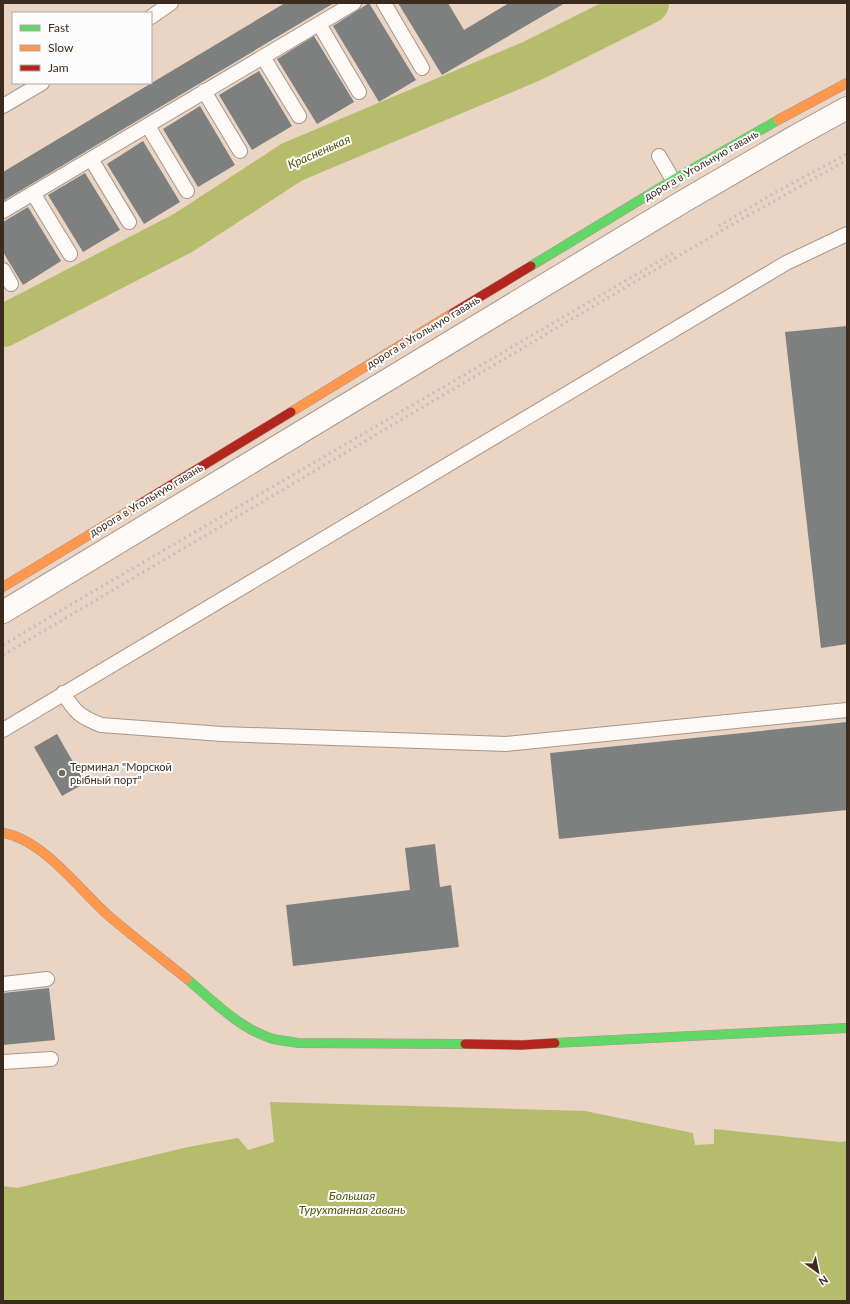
<svg xmlns="http://www.w3.org/2000/svg" width="850" height="1304" viewBox="0 0 850 1304" font-family="Lato,sans-serif">
<style>
.water{fill:#b5bd6c}
.lines{fill:none;stroke-linecap:round;stroke-linejoin:round}
.river{stroke:#b5bd6c;stroke-width:42}
.building{fill:#7e807f}
.lane-casing{stroke:#a8978a;stroke-width:16}
.street-casing{stroke:#a8978a;stroke-width:24}
.fast-casing{stroke:#a8978a;stroke-width:10}
.slow-casing{stroke:#a8978a;stroke-width:10}
.jam-casing{stroke:#a8978a;stroke-width:10}
.lane{stroke:#fcf9f6;stroke-width:14}
.street{stroke:#fcf9f6;stroke-width:22}
.fast{stroke:#63d668;stroke-width:9}
.slow{stroke:#ff974d;stroke-width:9}
.jam{stroke:#b3261e;stroke-width:9}
.rail{stroke:#c5bfba;stroke-width:3;stroke-dasharray:2 4;stroke-linecap:butt}
.poi-dot{fill:#786658;stroke:#fcfcfc;stroke-width:1.5}
.labels{text-anchor:middle;stroke-width:4;stroke-linejoin:round;paint-order:stroke}
.street-label{font-size:11px;fill:#3b2b1f;stroke:#fcfcfc}
.poi-label{font-size:11px;fill:#3b2b1f;stroke:#fcfcfc;text-anchor:start}
.water-label{font-size:12px;font-style:italic;fill:#4d5a09;stroke:#fcfcfc}
</style>
<rect width="100%" height="100%" fill="#ead4c3"/>
<!-- water -->
<path class="water" d="M270,1102L585,1111L693,1133L695,1145L714,1144V1129L840,1142L847,1141V1301H3V1186L17,1188L188,1147L238,1138L248,1150L274,1142Z"/>
<g class="lines">
<!-- river -->
<path class="river" d="M3,326L183,233L292,162L532,61L648,3"/>
</g>
<!-- building -->
<path class="building" d="M285,3H334L3,201V172Z
M369,3L416,80L379,102L333,26Z
M398,3H448L464,30L509,3H565L442,75Z
M314,36L354,102L317,124L277,59Z
M259,71L292,126L252,150L219,95Z
M200,106L235,165L198,187L163,129Z
M143,141L180,202L144,224L107,164Z
M85,173L120,230L83,252L48,195Z
M28,207L61,261L23,285L3,252V222Z
M847,326V644L821,648L785,332Z
M847,722V810L559,839L550,753Z
M57,734L85,783L62,796L34,747Z
M435,844L440,887L451,885L459,947L293,966L286,905L410,890L405,848Z
M49,988L55,1040L3,1045V993Z"/>
<g class="lines">
<!-- lane casing -->
<g class="lane-casing">
<path id="lane" d="M384,3L422,68
M151,17L171,3
M319,24L359,92
M263,57L299,116
M204,91L240,151
M3,106L42,83
M148,126L187,191
M659,156L673,180
M91,159L129,222
M33,193L70,254
M3,211L354,3
M3,270L11,284
M63,693C76,713 79,716 101,725L222,734L506,744L847,710
M3,730L786,263L847,234
M3,984L47,979
M3,1062L51,1059"/>
</g>
<!-- street casing -->
<g class="street-casing">
<path id="street" d="M3,612L684,201L796,136L847,108"/>
</g>
<!-- fast casing -->
<g class="fast-casing">
<path id="fast" d="M531,266L673,180L778,120
M187,979C212,1000 238,1027 270,1038C279,1041 289,1041 298,1043L465,1044
M555,1043L847,1028"/>
</g>
<!-- slow casing -->
<g class="slow-casing">
<path id="slow" d="M778,120L847,83
M291,412L453,313
M3,587L135,507
M3,833C43,839 81,892 110,917C135,938 161,958 187,979"/>
</g>
<!-- jam casing -->
<g class="jam-casing">
<path id="jam" d="M453,313L531,266
M135,507L291,412
M465,1044L522,1045L555,1043"/>
</g>
<!-- lane -->
<use href="#lane" class="lane"/>
<!-- street -->
<use href="#street" class="street"/>
<!-- fast -->
<use href="#fast" class="fast"/>
<!-- slow -->
<use href="#slow" class="slow"/>
<!-- jam -->
<use href="#jam" class="jam"/>
<!-- rail -->
<path class="rail" d="M719,226L776,192L847,154
M3,645L82,598L673,253
M3,655L726,228L847,160"/>
</g>
<!-- markers -->
<circle class="poi-dot" cx="62" cy="773" r="4"/>
<g class="labels">
<!-- street labels -->
<g class="street-label">
<text transform="translate(701 165) rotate(-30)" y="4">дорога в Угольную гавань</text>
<text transform="translate(423 332) rotate(-31)" y="4">дорога в Угольную гавань</text>
<text transform="translate(146 500) rotate(-31)" y="4">дорога в Угольную гавань</text>
</g>
<!-- poi labels -->
<g class="poi-label">
<text x="70" y="771">Терминал "Морской<tspan x="70" dy="13">рыбный порт"</tspan></text>
</g>
<!-- water labels -->
<g class="water-label">
<text transform="translate(319 152) rotate(-24)" y="4">Красненькая</text>
<text x="352" y="1200">Большая<tspan x="352" dy="14">Турухтанная гавань</tspan></text>
</g>
</g>
<!-- border -->
<rect width="850" height="1304" fill="none" stroke="#3b2b1f" stroke-width="8"/>
<!-- legend -->
<rect x="12" y="12" width="140" height="72" fill="#fcfcfc" stroke="#afa8a4"/>
<rect x="20" y="25" width="20" height="6" fill="#63d668" stroke="#afa8a4"/>
<text x="48" y="32" font-size="12" fill="#3b2b1f">Fast</text>
<rect x="20" y="45" width="20" height="6" fill="#ff974d" stroke="#afa8a4"/>
<text x="48" y="52" font-size="12" fill="#3b2b1f">Slow</text>
<rect x="20" y="65" width="20" height="6" fill="#b3261e" stroke="#afa8a4"/>
<text x="48" y="72" font-size="12" fill="#3b2b1f">Jam</text>
<!-- north arrow -->
<g transform="translate(818 1272) rotate(147)" stroke="#fcfcfc" stroke-width="3" paint-order="stroke">
<path d="M0-3L7 15L0 10L-7 15Z" fill="#3b2b1f"/>
<text y="-6" font-size="11" font-weight="bold" text-anchor="middle" fill="#3b2b1f">N</text>
</g>
</svg>
